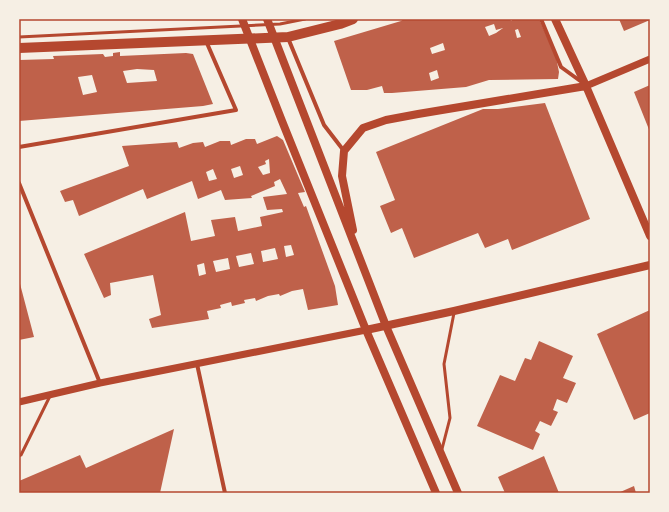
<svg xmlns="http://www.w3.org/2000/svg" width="669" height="512" viewBox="0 0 669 512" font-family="Manrope,sans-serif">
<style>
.building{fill:#bf614a;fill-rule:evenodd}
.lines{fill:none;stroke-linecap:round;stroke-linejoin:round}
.service{stroke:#b5482f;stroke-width:3}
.minor{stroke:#b5482f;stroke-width:4}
.tertiary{stroke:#b5482f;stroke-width:7}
.secondary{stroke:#b5482f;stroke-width:8}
.primary{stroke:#b5482f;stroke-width:10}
.neatline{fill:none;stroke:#b5482f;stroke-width:1.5}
</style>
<rect width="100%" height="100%" fill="#f6efe4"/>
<!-- building -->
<path class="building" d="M404,19H473V20L476,19H508L512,21V19H539L556,57L559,72L558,79L489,80L466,87L392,93H384L382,86L367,90H351L334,41L401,21ZM494,24L496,30L503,28L496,33L489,36L485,27ZM518,29L521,37L517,38L515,30ZM443,43L445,50L432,54L430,48ZM437,70L439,78L431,81L429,73Z
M619,19H650V20L624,31Z
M120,52V56L186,53L193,54L213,104L203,106L19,121V60L54,59L53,56L103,54L105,57L113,56V53ZM137,69L154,70L157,81L127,83L123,71ZM92,75L97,92L83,95L78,77Z
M650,85V132L634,92Z
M545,103L590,219L512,250L508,239L485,248L478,233L414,258L402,228L391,233L380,206L395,200L376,152L483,109H498Z
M277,136L283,140L305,192L298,193L304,207L306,206L335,286L338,305L308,310L303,289L292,291L280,296L279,294L268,296L256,301L255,298L244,300L245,303L232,306L231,302L220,305L221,308L207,311L209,319L152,328L149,319L161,315L153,275L110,283L111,295L104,298L84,254L185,212L191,241L215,236L211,220L235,217L238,231L262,226L260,217L283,212L282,209L267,210L263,197L287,194L280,179L274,182L275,186L251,196L252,198L225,200L221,190L198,199L192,181L147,199L143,189L79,216L73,200L65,202L60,191L129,166L122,146L177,142L179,148L193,143L203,142L205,147L220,141H230L231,145L246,139H255L257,144ZM269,159L270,173L263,175L258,167L266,164L265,161ZM240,166L243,175L234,178L231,169ZM213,169L217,179L209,181L206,172ZM291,245L294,255L286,257L284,246ZM275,248L278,259L263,262L261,251ZM251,253L254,264L239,267L236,256ZM228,258L230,269L216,272L213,261ZM204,263L206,274L199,276L197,265Z
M19,280L34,337L19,340Z
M650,310V413L634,420L597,334Z
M539,341L573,356L563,378L576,383L567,403L557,399L553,410L558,412L551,426L540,421L535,431L540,434L533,450L477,426L500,375L515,381L525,358L531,360Z
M174,429L160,493H19V481L80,455L86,468Z
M544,456L559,493H505L498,477Z
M634,486L636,493H618Z"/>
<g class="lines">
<!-- service -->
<path class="service" d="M19,37L280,24L305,19
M442,449L450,418L444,364L454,313
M19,456L21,455L50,396"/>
<!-- minor -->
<path class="minor" d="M541,19L561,67L583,83
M288,38L324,125L344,151
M19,147L236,110L206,41
M19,183L100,383
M197,364L225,493"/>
<!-- tertiary -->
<path class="tertiary" d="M586,86L650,59
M19,402L100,383L366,330"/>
<!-- secondary -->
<path class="secondary" d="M242,19L282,121L366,330L436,493
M267,19L386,326L458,493
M555,19L586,86L650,236
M353,230L342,176L344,151L363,128L386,120L418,114L586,86
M366,330L454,311L650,265"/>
<!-- primary -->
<path class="primary" d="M19,48L288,37L340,24L353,19"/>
</g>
<!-- border -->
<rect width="669" height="512" fill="none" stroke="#f6efe4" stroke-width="40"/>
<rect x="20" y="20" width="629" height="472" class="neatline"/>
</svg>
